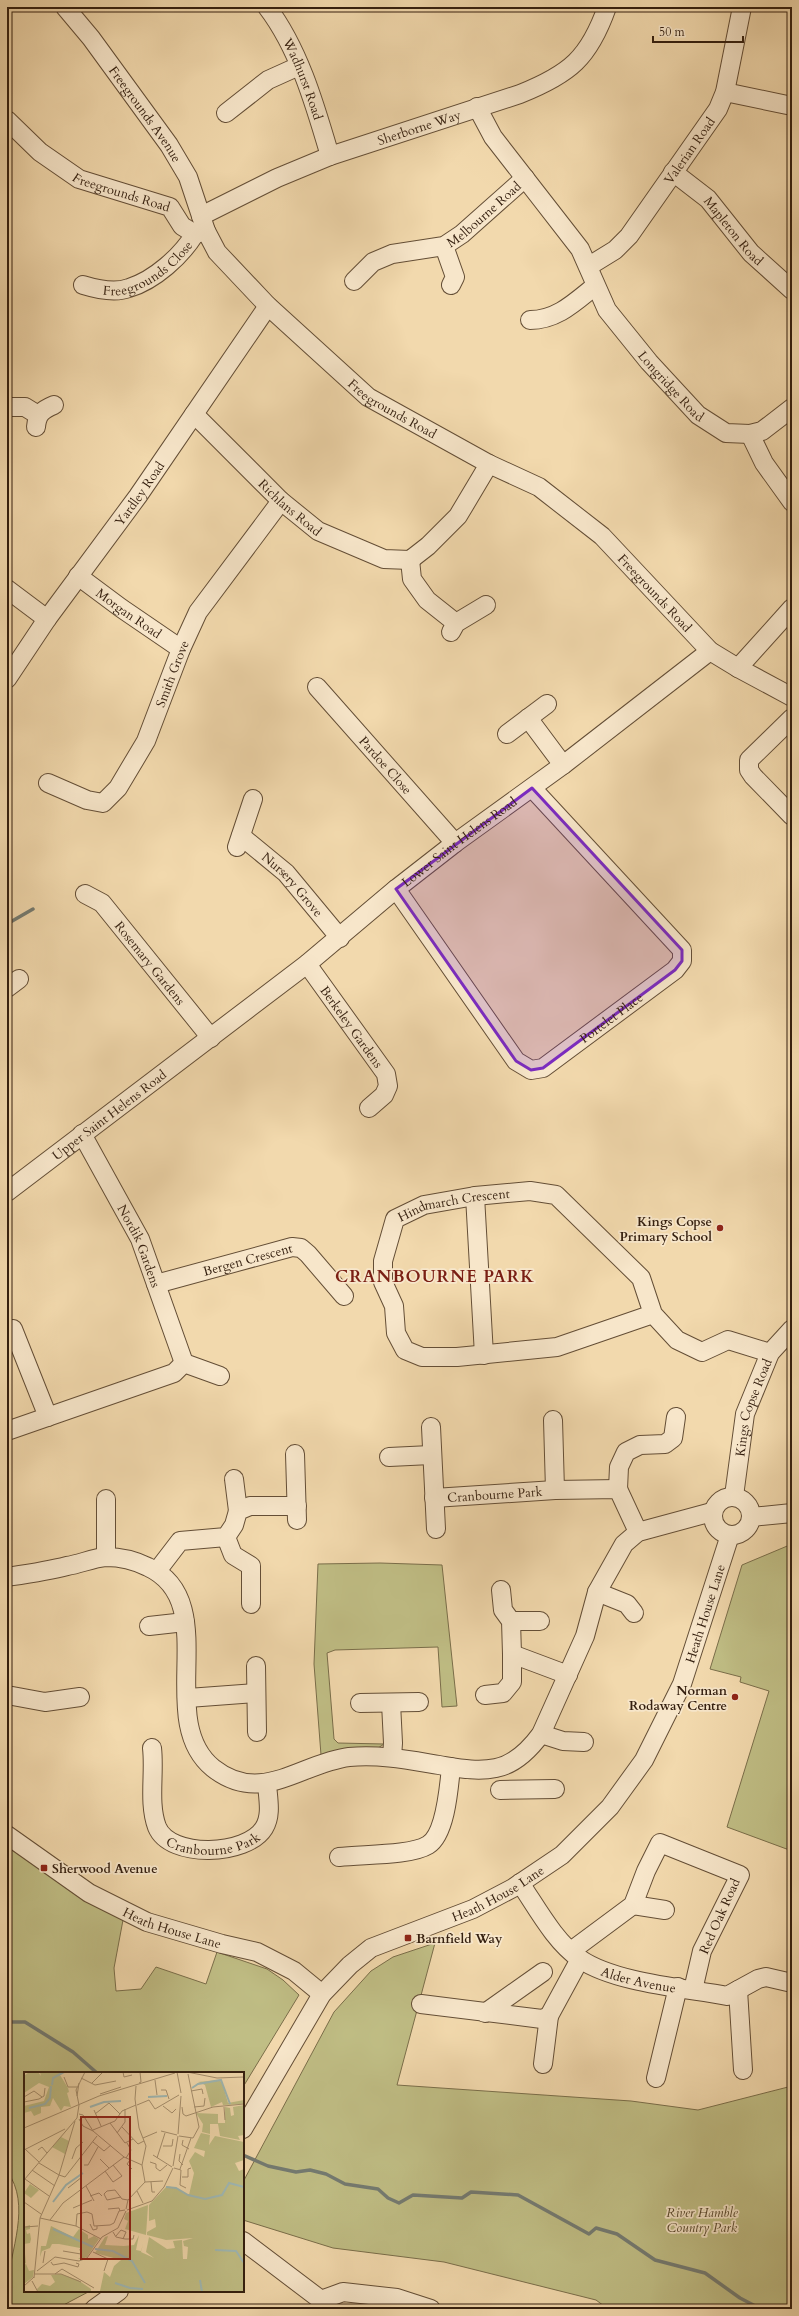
<svg xmlns="http://www.w3.org/2000/svg" width="799" height="2316" viewBox="0 0 799 2316" font-family="Cardo,serif">
<style>
.green{fill:#c0be85;stroke:#7a6e4a}
.lines{fill:none;stroke-linecap:round;stroke-linejoin:round}
.stream{stroke:#747b72;stroke-width:3.5}
.minor-casing{stroke:#644e36;stroke-width:20}
.minor{stroke:#f7e6ca;stroke-width:18}
.marked{fill:#7b2cbf;fill-opacity:0.2;stroke:#7b2cbf;stroke-width:3;stroke-linejoin:round}
.poi-dot{fill:#8f2418;stroke:#f7e6ca;stroke-width:1.5}
.labels{text-anchor:middle;stroke-width:3.5;stroke-linejoin:round;paint-order:stroke}
.street-label{font-size:13px;fill:#341f0f;stroke:#f7e6ca}
.poi-label{font-size:13px;font-weight:bold;fill:#341f0f;stroke:#f7e6ca;text-anchor:end}
.park-label{font-size:13px;font-style:italic;fill:#57472c;stroke:#f7e6ca}
.district-label{font-size:17px;font-weight:bold;letter-spacing:1px;fill:#7a1f14;stroke:#f7e6ca}
.inset-river{fill:none;stroke:#9fb8b4;stroke-width:2}
.inset-road{fill:none;stroke:#a68f6e;stroke-width:1}
.view{fill:#8f2418;fill-opacity:0.15;stroke:#8f2418;stroke-width:2}
.inset-edge{fill:none;stroke:#341f0f;stroke-width:2}
</style>
<rect width="100%" height="100%" fill="#f2d9ad"/>
<filter id="stains"><feTurbulence type="fractalNoise" baseFrequency=".005" numOctaves="4"/><feColorMatrix values="0 0 0 0 .2 0 0 0 0 .09 0 0 0 0 .02 0 0 0 .5 -.17"/></filter>
<radialGradient id="worn" r=".72"><stop offset=".6" stop-color="#630" stop-opacity="0"/><stop offset="1" stop-color="#630" stop-opacity=".3"/></radialGradient>
<!-- green -->
<path class="green" d="M792,1544V1851L727,1827L769,1691L740,1682L741,1677L710,1669L742,1565Z
M380,1563L442,1565L457,1706L442,1707L438,1647L335,1650L327,1653L334,1739L338,1743L384,1744L375,1750L321,1755L314,1664L318,1564Z
M7,1844L123,1920L114,1968L116,1991L141,1989L156,1967L206,1984L217,1952L267,1969L283,1980L299,1995L243,2087V2073H25V2291H90L56,2309H7C7,2302 6,2295 7,2287C10,2251 32,2205 7,2171Z
M435,1943L397,2085L631,2101L698,2110L792,2086V2309H608L596,2300L444,2262L333,2248L243,2220V2182L334,2012L371,1971L393,1957Z"/>
<g class="lines">
<!-- stream -->
<path class="stream" d="M7,924L33,909
M7,2022H25L73,2052L97,2073
M243,2155L268,2166L296,2172L310,2170L326,2174L345,2184L378,2189L388,2198L399,2203L413,2195L462,2198L471,2192L518,2195L589,2234L596,2228L617,2234L655,2260L705,2273L740,2298L761,2309"/>
<!-- minor casing -->
<g class="minor-casing">
<g id="minor">
<path id="s1" d="M65,7L91,38L169,145L188,177L206,231L217,252L268,306L368,397L489,464L539,487L602,536L710,651L738,668L792,697"/>
<path id="s2" d="M267,7C299,49 315,105 330,156"/>
<path d="M725,92L792,106"/>
<path id="s3" d="M477,107L493,137L580,249L607,310L649,362L698,415L726,433L750,434L762,431L792,408"/>
<path d="M226,113L268,80L299,66"/>
<path id="s4" d="M7,120L40,152L79,179L170,207L182,226L195,234L206,231"/>
<path id="s5" d="M673,172L708,199L751,253L792,290"/>
<path id="s6" d="M201,216L277,178L330,156L520,94C570,74 589,58 607,7"/>
<path d="M444,246L455,277L451,285"/>
<path id="s7" d="M589,266L615,250L629,236L718,109L725,92L742,7"/>
<path id="s8" d="M354,281L373,262L392,254L444,246L462,234L525,178"/>
<path id="s9" d="M83,285C96,289 116,293 129,288C155,280 181,256 195,234"/>
<path d="M530,320C557,320 575,302 595,286"/>
<path d="M7,407H25L38,415"/>
<path id="s10" d="M194,414L281,501L318,531L384,559L410,560L428,546L458,516L489,464"/>
<path d="M36,427C37,414 42,410 54,405"/>
<path d="M750,434L764,463L792,502"/>
<path d="M410,560L412,579L427,600L456,623"/>
<path id="s11" d="M78,576L121,608L181,649"/>
<path d="M7,589L47,619"/>
<path d="M451,632L456,623L486,605"/>
<path d="M738,668L792,608"/>
<path id="s12" d="M7,679L47,619L138,496L268,306"/>
<path id="s13" d="M317,687L455,843"/>
<path d="M528,718L563,765"/>
<path d="M792,718L749,760V770L753,776L792,816"/>
<path d="M507,734L547,704"/>
<path id="s14" d="M48,783L87,800L103,803L118,788L146,741L181,649L198,612L281,501"/>
<path id="s15" d="M241,836L286,873L340,938"/>
<path d="M237,847L253,799"/>
<path id="s16" d="M396,889L516,1061L531,1070L543,1068L675,970L682,961V950L532,788"/>
<path id="s17" d="M85,894L102,903L211,1038"/>
<path id="s18" d="M307,964L386,1074L388,1086L384,1095L369,1108"/>
<path d="M7,988L19,979"/>
<path id="s19" d="M82,1134L140,1239L184,1363L220,1376"/>
<path id="s20" d="M7,1192L307,964L396,889L455,843L563,765L710,651"/>
<path d="M475,1196L484,1355"/>
<path id="s21" d="M156,1284L292,1247L301,1248L308,1254L344,1296"/>
<path id="s22" d="M653,1314L557,1347L457,1357H422L405,1350L396,1333L394,1306L383,1282V1261L395,1219L424,1205L475,1196L530,1191L556,1195L641,1278L653,1314L677,1340L702,1352L728,1340L770,1353"/>
<path d="M13,1329L48,1417"/>
<path d="M553,1420L555,1490"/>
<path d="M431,1427L436,1529"/>
<path d="M7,1431L174,1373L184,1363"/>
<path d="M295,1454L297,1520"/>
<path d="M389,1457L431,1455"/>
<path d="M234,1479L238,1511"/>
<path d="M618,1489L619,1467L626,1452L640,1445L665,1444L673,1438L676,1417"/>
<path id="s23" d="M734,1496L745,1414L770,1353L792,1329"/>
<circle cx="732" cy="1516" r="19"/>
<path id="s24" d="M434,1498L555,1490L618,1489L638,1532"/>
<path d="M751,1517L792,1513"/>
<path d="M226,1537L233,1555L251,1566V1604"/>
<path d="M106,1557V1499"/>
<path d="M157,1571L180,1541L226,1537L234,1525L238,1511L250,1506H297"/>
<path d="M7,1577C27,1574 48,1571 67,1566C80,1564 93,1558 106,1557C120,1557 136,1561 148,1567C224,1602 153,1719 213,1768C261,1806 301,1763 349,1757C380,1754 409,1760 439,1765C458,1768 477,1772 496,1768C516,1764 530,1749 541,1734L585,1636L597,1592L624,1544L638,1532L712,1512"/>
<path d="M597,1592L627,1604L634,1613"/>
<path d="M511,1621H540"/>
<path d="M149,1626L185,1622"/>
<path d="M512,1654L568,1675"/>
<path d="M256,1666L257,1732"/>
<path d="M7,1695L45,1702L80,1697"/>
<path d="M485,1695L503,1693L512,1682V1654L511,1621L503,1610L501,1590"/>
<path d="M188,1698L256,1693"/>
<path d="M360,1703L419,1702"/>
<path d="M391,1703L393,1743L392,1757"/>
<path d="M541,1734L563,1741L584,1742"/>
<path id="s25" d="M152,1748C155,1773 148,1803 157,1827C170,1859 247,1856 264,1828C272,1815 268,1799 267,1784"/>
<path d="M500,1790L555,1789"/>
<path id="s26" d="M7,1835L89,1893L147,1922L222,1944L257,1952L294,1971L322,1994"/>
<path d="M339,1857C362,1854 410,1856 428,1845C446,1834 449,1786 451,1767"/>
<path id="s27" d="M520,1883C537,1908 555,1942 580,1959C615,1983 685,1988 727,1996L758,1979L766,1977L792,1983"/>
<path d="M633,1905L665,1910"/>
<path d="M571,1951L633,1905L646,1871L660,1843L740,1875L702,1951L693,1990"/>
<path d="M738,1990L743,2070"/>
<path d="M421,2004L542,2019L549,2016L580,1959"/>
<path d="M485,2013L543,1972"/>
<path d="M543,2064L549,2016"/>
<path d="M656,2078L678,1987"/>
<path id="s28" d="M243,2129L322,1994L350,1965L371,1948L473,1909L513,1888L562,1855L610,1807L644,1760L682,1684L730,1535"/>
<path d="M243,2241L321,2300"/>
<path d="M321,2300L343,2292L397,2298L431,2309"/>
<path d="M94,2309L119,2291"/>
</g>
</g>
<!-- minor -->
<use href="#minor" class="minor"/>
</g>
<!-- marked area -->
<path class="marked" d="M532,788L682,950V961L675,970L543,1068L531,1070L516,1061L396,889Z"/>
<!-- markers -->
<g class="poi-dot">
<circle cx="720" cy="1228" r="4"/>
<circle cx="735" cy="1697" r="4"/>
<rect x="40" y="1864" width="8" height="8" rx="2"/>
<rect x="404" y="1934" width="8" height="8" rx="2"/>
</g>
<g class="labels">
<!-- street labels -->
<g class="street-label">
<text dy="5" stroke="none"><textPath href="#s2" startOffset="81">Wadhurst Road</textPath></text>
<text dy="5" stroke="none"><textPath href="#s1" startOffset="134">Freegrounds Avenue</textPath></text>
<text dy="5" stroke="none"><textPath href="#s6" startOffset="236">Sherborne Way</textPath></text>
<text dy="5" stroke="none"><textPath href="#s7" startOffset="155">Valerian Road</textPath></text>
<text dy="5" stroke="none"><textPath href="#s4" startOffset="138">Freegrounds Road</textPath></text>
<text dy="5" stroke="none"><textPath href="#s8" startOffset="151">Melbourne Road</textPath></text>
<text dy="5" stroke="none"><textPath href="#s5" startOffset="85">Mapleton Road</textPath></text>
<text dy="5" stroke="none"><textPath href="#s9" startOffset="72">Freegrounds Close</textPath></text>
<text dy="5" stroke="none"><textPath href="#s3" startOffset="342">Longridge Road</textPath></text>
<text dy="5" stroke="none"><textPath href="#s1" startOffset="527">Freegrounds Road</textPath></text>
<text dy="5" stroke="none"><textPath href="#s12" startOffset="228">Yardley Road</textPath></text>
<text dy="5" stroke="none"><textPath href="#s10" startOffset="134">Richlans Road</textPath></text>
<text dy="5" stroke="none"><textPath href="#s1" startOffset="851">Freegrounds Road</textPath></text>
<text dy="5" stroke="none"><textPath href="#s11" startOffset="63">Morgan Road</textPath></text>
<text dy="5" stroke="none"><textPath href="#s14" startOffset="207">Smith Grove</textPath></text>
<text dy="5" stroke="none"><textPath href="#s13" startOffset="104">Pardoe Close</textPath></text>
<text dy="5" stroke="none"><textPath href="#s20" startOffset="572">Lower Saint Helens Road</textPath></text>
<text dy="5" stroke="none"><textPath href="#s15" startOffset="71">Nursery Grove</textPath></text>
<text dy="5" stroke="none"><textPath href="#s17" startOffset="96">Rosemary Gardens</textPath></text>
<text dy="5" stroke="none"><textPath href="#s16" startOffset="324">Portelet Place</textPath></text>
<text dy="5" stroke="none"><textPath href="#s18" startOffset="77">Berkeley Gardens</textPath></text>
<text dy="5" stroke="none"><textPath href="#s20" startOffset="128">Upper Saint Helens Road</textPath></text>
<text dy="5" stroke="none"><textPath href="#s22" startOffset="454">Hindmarch Crescent</textPath></text>
<text dy="5" stroke="none"><textPath href="#s19" startOffset="126">Nordik Gardens</textPath></text>
<text dy="5" stroke="none"><textPath href="#s21" startOffset="95">Bergen Crescent</textPath></text>
<text dy="5" stroke="none"><textPath href="#s23" startOffset="91">Kings Copse Road</textPath></text>
<text dy="5" stroke="none"><textPath href="#s24" startOffset="61">Cranbourne Park</textPath></text>
<text dy="5" stroke="none"><textPath href="#s28" startOffset="722">Heath House Lane</textPath></text>
<text dy="5" stroke="none"><textPath href="#s25" startOffset="144">Cranbourne Park</textPath></text>
<text dy="5" stroke="none"><textPath href="#s28" startOffset="362">Heath House Lane</textPath></text>
<text transform="translate(719 1916) rotate(-66)" y="5">Red Oak Road</text>
<text dy="5" stroke="none"><textPath href="#s26" startOffset="191">Heath House Lane</textPath></text>
<text dy="5" stroke="none"><textPath href="#s27" startOffset="160">Alder Avenue</textPath></text>
</g>
<!-- poi labels -->
<g class="poi-label">
<text x="712" y="1226">Kings Copse<tspan x="712" dy="15">Primary School</tspan></text>
<text x="727" y="1695">Norman<tspan x="727" dy="15">Rodaway Centre</tspan></text>
<text x="52" y="1873" text-anchor="start">Sherwood Avenue</text>
<text x="416" y="1943" text-anchor="start">Barnfield Way</text>
</g>
<!-- park labels -->
<g class="park-label">
<text x="702" y="2217">River Hamble<tspan x="702" dy="15">Country Park</tspan></text>
</g>
<!-- district labels -->
<g class="district-label">
<text x="435" y="1282">CRANBOURNE PARK</text>
</g>
</g>
<!-- overview -->
<g transform="translate(24 2072)">
<rect width="220" height="220" fill="#f2d9ad"/>
<path d="M5,0H14L17,4L16,0H41L36,3L44,16L45,20L43,21L47,35L40,34L37,39L29,26L26,34L17,35V41L10,44L7,39L0,41V34L20,29L25,15L15,11L0,21V4ZM194,8L198,10L204,31L220,28V32L199,33L198,30L187,35L181,13L174,10ZM220,33V63L214,64L216,68L196,64L194,52H186V62L178,60L179,52L172,41L194,42V51H201V35L206,36L207,44L210,43L209,35ZM177,61L186,63L185,73L191,64L220,70V88L211,91L215,99L220,97V220H71L76,219L80,200L86,205L90,194L97,188L71,181L81,165L84,164L81,173L100,174L110,173L115,163L112,178L117,179L119,172L117,180L130,186L122,180L125,165L143,177L151,176L149,169L158,168L159,187H163L164,175L160,174L159,169L169,166L142,168L123,163V160L132,155L131,147L125,149V133L143,114L152,116L165,123L170,101L165,89L171,80L180,85L181,79L170,76ZM37,65L45,69L41,82L28,75ZM6,112L15,118L7,126L0,121ZM124,133L122,163L101,157L104,149L100,147L102,141ZM6,153V157L2,158L3,162L6,161L7,167L6,171L0,172L2,191L0,192V155ZM27,154L49,165L55,157L64,163V167L70,164L75,167L63,185L58,187H54L57,185L56,176L35,172H28L26,176L18,179L16,185L17,174H22ZM2,192L5,199L10,198L9,205L0,212V193ZM37,202L54,208L67,217V220H14L13,217L18,212L26,214L31,210L27,203Z" fill="#c0be85"/>
<path class="inset-river" d="M28,13L29,6L40,0M168,16L174,12L197,8L206,32M124,25L143,24M66,35L80,30L97,29M5,36L21,32L26,26L27,14M142,115L152,116L164,123L181,127L198,123L205,111L220,115M29,130L42,113L59,101M29,157L69,175M71,177L89,179L108,189L121,211M191,178L212,179L220,191M176,208L178,220M91,211L106,216L119,217"/>
<path class="inset-road" d="M99,0L100,5L108,3M153,0L157,21M163,0L193,6L220,5M40,5L44,15H53M57,6L71,13L92,9M131,8L133,23M68,11L79,0M115,11L117,10L116,0M112,14L111,27L115,56L122,74L118,93L121,110M137,18H142L145,27M167,19L178,17L179,22M76,22L97,15M53,24L55,11M0,25L10,19L18,25M0,30L15,27L20,24L21,16M55,33L52,18L61,0M113,33L125,28L131,37L155,23M139,34L148,41L152,37M158,35L159,42L162,44L189,35L220,32M170,35L180,34L181,26M200,35L201,48M70,38L77,54M55,42L59,43L69,59M71,42L85,31L96,42M55,47L59,54L69,59L100,85L118,93M86,51L101,71L109,67M98,55L114,72L120,69M0,56L75,24L151,1M69,58L91,49L98,39L112,33M137,59L153,63M93,61L101,50V37M154,62L157,24M155,64L169,66L175,55L164,2M119,66L133,60M159,68L158,73L165,77M69,70L80,79L87,73M139,74H148L149,67M1,77L15,90M0,78L41,57M14,78L18,75L23,81M156,82L155,89L159,93M129,83L148,95M102,86L107,78L103,71M133,86L141,61M48,87L52,76L59,70M76,87L85,96M106,88L103,92L108,97M126,90L132,92V96L136,99L143,93M15,91L35,103M60,93H64L74,75M149,94L154,64M150,96L157,98L156,113L162,116M156,97L167,66M8,98L31,114M81,99L89,110L98,104L89,93M35,103L41,105L73,64M158,105H164V97L167,96M1,107L25,124M0,108L53,46L55,33M121,110L139,109M127,110L128,120H131M62,114L70,129M44,116L58,105M113,119L119,131M66,124L75,121L78,124M97,125L83,128L80,122L83,119L91,118L98,127L104,128M0,130L17,142M49,136L68,128M84,137L95,136L96,139M102,137L104,128L121,110M103,138L128,129L140,115L149,96M63,140L68,142L70,154L86,153L90,151L95,139L101,138M16,146L52,154L77,167M26,148L39,131L100,85M66,152L69,158L73,157V154M52,154L53,142L63,140M1,155L14,154M89,160L92,165L101,167H109L110,163M92,164L97,158L102,160L99,167M39,179L57,182L56,177M69,180L84,187L80,199M27,190L29,193L40,191L54,195L55,192L52,191M19,191L21,179M13,199L31,185L55,189L63,186L78,165L94,156L102,139M11,202H37L57,210M31,202L38,197L70,216M10,206L16,146L35,103L51,49M8,209L14,220M0,214L10,205"/>
<path class="view" d="M57,45H106V187H57Z"/>
<rect width="220" height="220" class="inset-edge"/>
</g>
<!-- margin -->
<rect width="799" height="2316" fill="none" stroke="#f2d9ad" stroke-width="24"/>
<rect x="8" y="8" width="783" height="2300" fill="none" stroke="#341f0f" stroke-width="2"/>
<rect x="12" y="12" width="775" height="2292" fill="none" stroke="#341f0f"/>
<!-- scale -->
<path d="M653 36v6h90v-6" fill="none" stroke="#341f0f" stroke-width="2"/>
<text x="659" y="36" font-size="12" fill="#341f0f" stroke="#f7e6ca" stroke-width="3" paint-order="stroke">50 m</text>
<rect width="100%" height="100%" filter="url(#stains)"/>
<rect width="100%" height="100%" fill="url(#worn)"/>
</svg>
